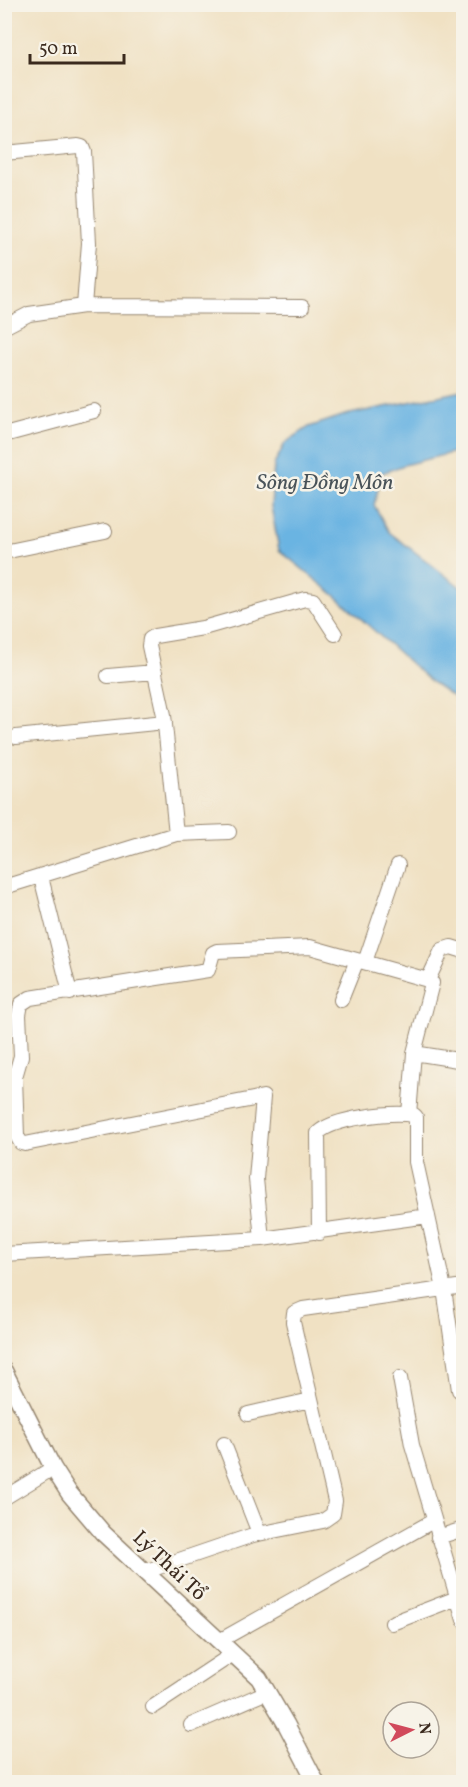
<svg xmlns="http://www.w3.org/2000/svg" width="468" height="1787" viewBox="0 0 468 1787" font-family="Vollkorn,serif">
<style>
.water{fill:#6ab4e2;stroke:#526f80;stroke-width:1.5}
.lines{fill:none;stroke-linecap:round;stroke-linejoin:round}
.minor-casing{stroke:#968670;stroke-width:16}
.major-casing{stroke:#968670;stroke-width:19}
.minor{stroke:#fff;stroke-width:14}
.major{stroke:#fff;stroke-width:16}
.labels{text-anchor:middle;stroke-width:5;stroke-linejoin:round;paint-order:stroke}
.street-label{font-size:21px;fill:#3b2a1e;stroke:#f7f3e8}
.water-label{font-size:22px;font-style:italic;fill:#495359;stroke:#f7f3e8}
</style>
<rect width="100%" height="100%" fill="#f7f3e8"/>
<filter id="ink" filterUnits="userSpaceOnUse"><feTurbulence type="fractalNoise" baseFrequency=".0167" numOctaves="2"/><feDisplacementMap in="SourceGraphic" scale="12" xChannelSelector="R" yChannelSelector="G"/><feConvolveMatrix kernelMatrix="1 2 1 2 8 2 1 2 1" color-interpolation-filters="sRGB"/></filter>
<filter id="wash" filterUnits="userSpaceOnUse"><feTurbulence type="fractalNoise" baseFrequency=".008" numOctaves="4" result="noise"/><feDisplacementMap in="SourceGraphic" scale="24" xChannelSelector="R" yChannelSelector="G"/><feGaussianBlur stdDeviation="1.35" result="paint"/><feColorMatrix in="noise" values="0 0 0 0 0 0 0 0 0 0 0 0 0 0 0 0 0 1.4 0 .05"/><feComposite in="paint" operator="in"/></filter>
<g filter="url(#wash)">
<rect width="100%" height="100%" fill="#f0e1c3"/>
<!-- water -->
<path class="water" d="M463,391V450L404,465L382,473L374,505L389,532L463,589V703L430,681L337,597L279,550L271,506L274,465L285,443L309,427L345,415Z"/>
</g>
<g filter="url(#ink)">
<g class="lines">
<!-- minor casing -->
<g class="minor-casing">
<path id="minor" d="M4,153L78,146L82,147L84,152L89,243L84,306
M4,327L29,314L84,306L302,307
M4,435L94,411
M4,552L105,531
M108,676L155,672
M16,737L165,722
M176,834L164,715L149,646L150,639L155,636L203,628L305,599L313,600L335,634
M41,877L70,993
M4,887L176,834L229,832
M365,962L398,865
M428,980L442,950L451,947L464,951
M341,1000L357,960
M414,1053L464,1061
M319,1233L318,1133C333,1118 393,1111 414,1115L416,1117V1162L444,1289L459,1390
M262,1239L256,1179L263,1097L25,1144L21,1143L17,1136L15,1077L21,1056L19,1015L21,1004L30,998L208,970L213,953L217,951L310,947L428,980L432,983L414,1053L409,1114
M4,1254L262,1239L428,1216
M400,1378L412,1445L464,1620
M248,1414L311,1400
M224,1444L259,1533
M4,1498L53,1468
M438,1537L464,1529
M144,1572L253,1535L323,1521L333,1514L335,1501L293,1322L294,1313L303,1309L464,1286
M392,1623L457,1598
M219,1641L433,1521
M153,1707L233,1654
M191,1725L267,1692"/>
</g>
<!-- major casing -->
<g class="major-casing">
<path id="major" d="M4,1371L53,1468L69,1493L103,1533L259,1678L286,1724L316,1782"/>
</g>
<!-- minor -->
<use href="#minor" class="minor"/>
<!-- major -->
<use href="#major" class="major"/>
</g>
</g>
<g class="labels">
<!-- street labels -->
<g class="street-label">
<text transform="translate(170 1565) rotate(43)" y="7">Lý Thái Tổ</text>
</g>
<!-- water labels -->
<g class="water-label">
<text x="325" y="489">Sông Đồng Môn</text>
</g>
</g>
<!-- margin -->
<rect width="468" height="1787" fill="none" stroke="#f7f3e8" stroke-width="24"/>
<!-- north arrow -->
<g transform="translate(411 1730) rotate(84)"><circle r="28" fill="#f7f3e8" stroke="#aca397" stroke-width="1.5"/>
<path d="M0-4.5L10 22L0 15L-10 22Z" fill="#d1495b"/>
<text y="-9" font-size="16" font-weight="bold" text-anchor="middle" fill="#3b2a1e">N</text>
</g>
<!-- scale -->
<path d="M30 54v9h94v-9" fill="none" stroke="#3b2a1e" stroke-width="3"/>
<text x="39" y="54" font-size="18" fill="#3b2a1e" stroke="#f7f3e8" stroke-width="4.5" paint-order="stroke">50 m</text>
</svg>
